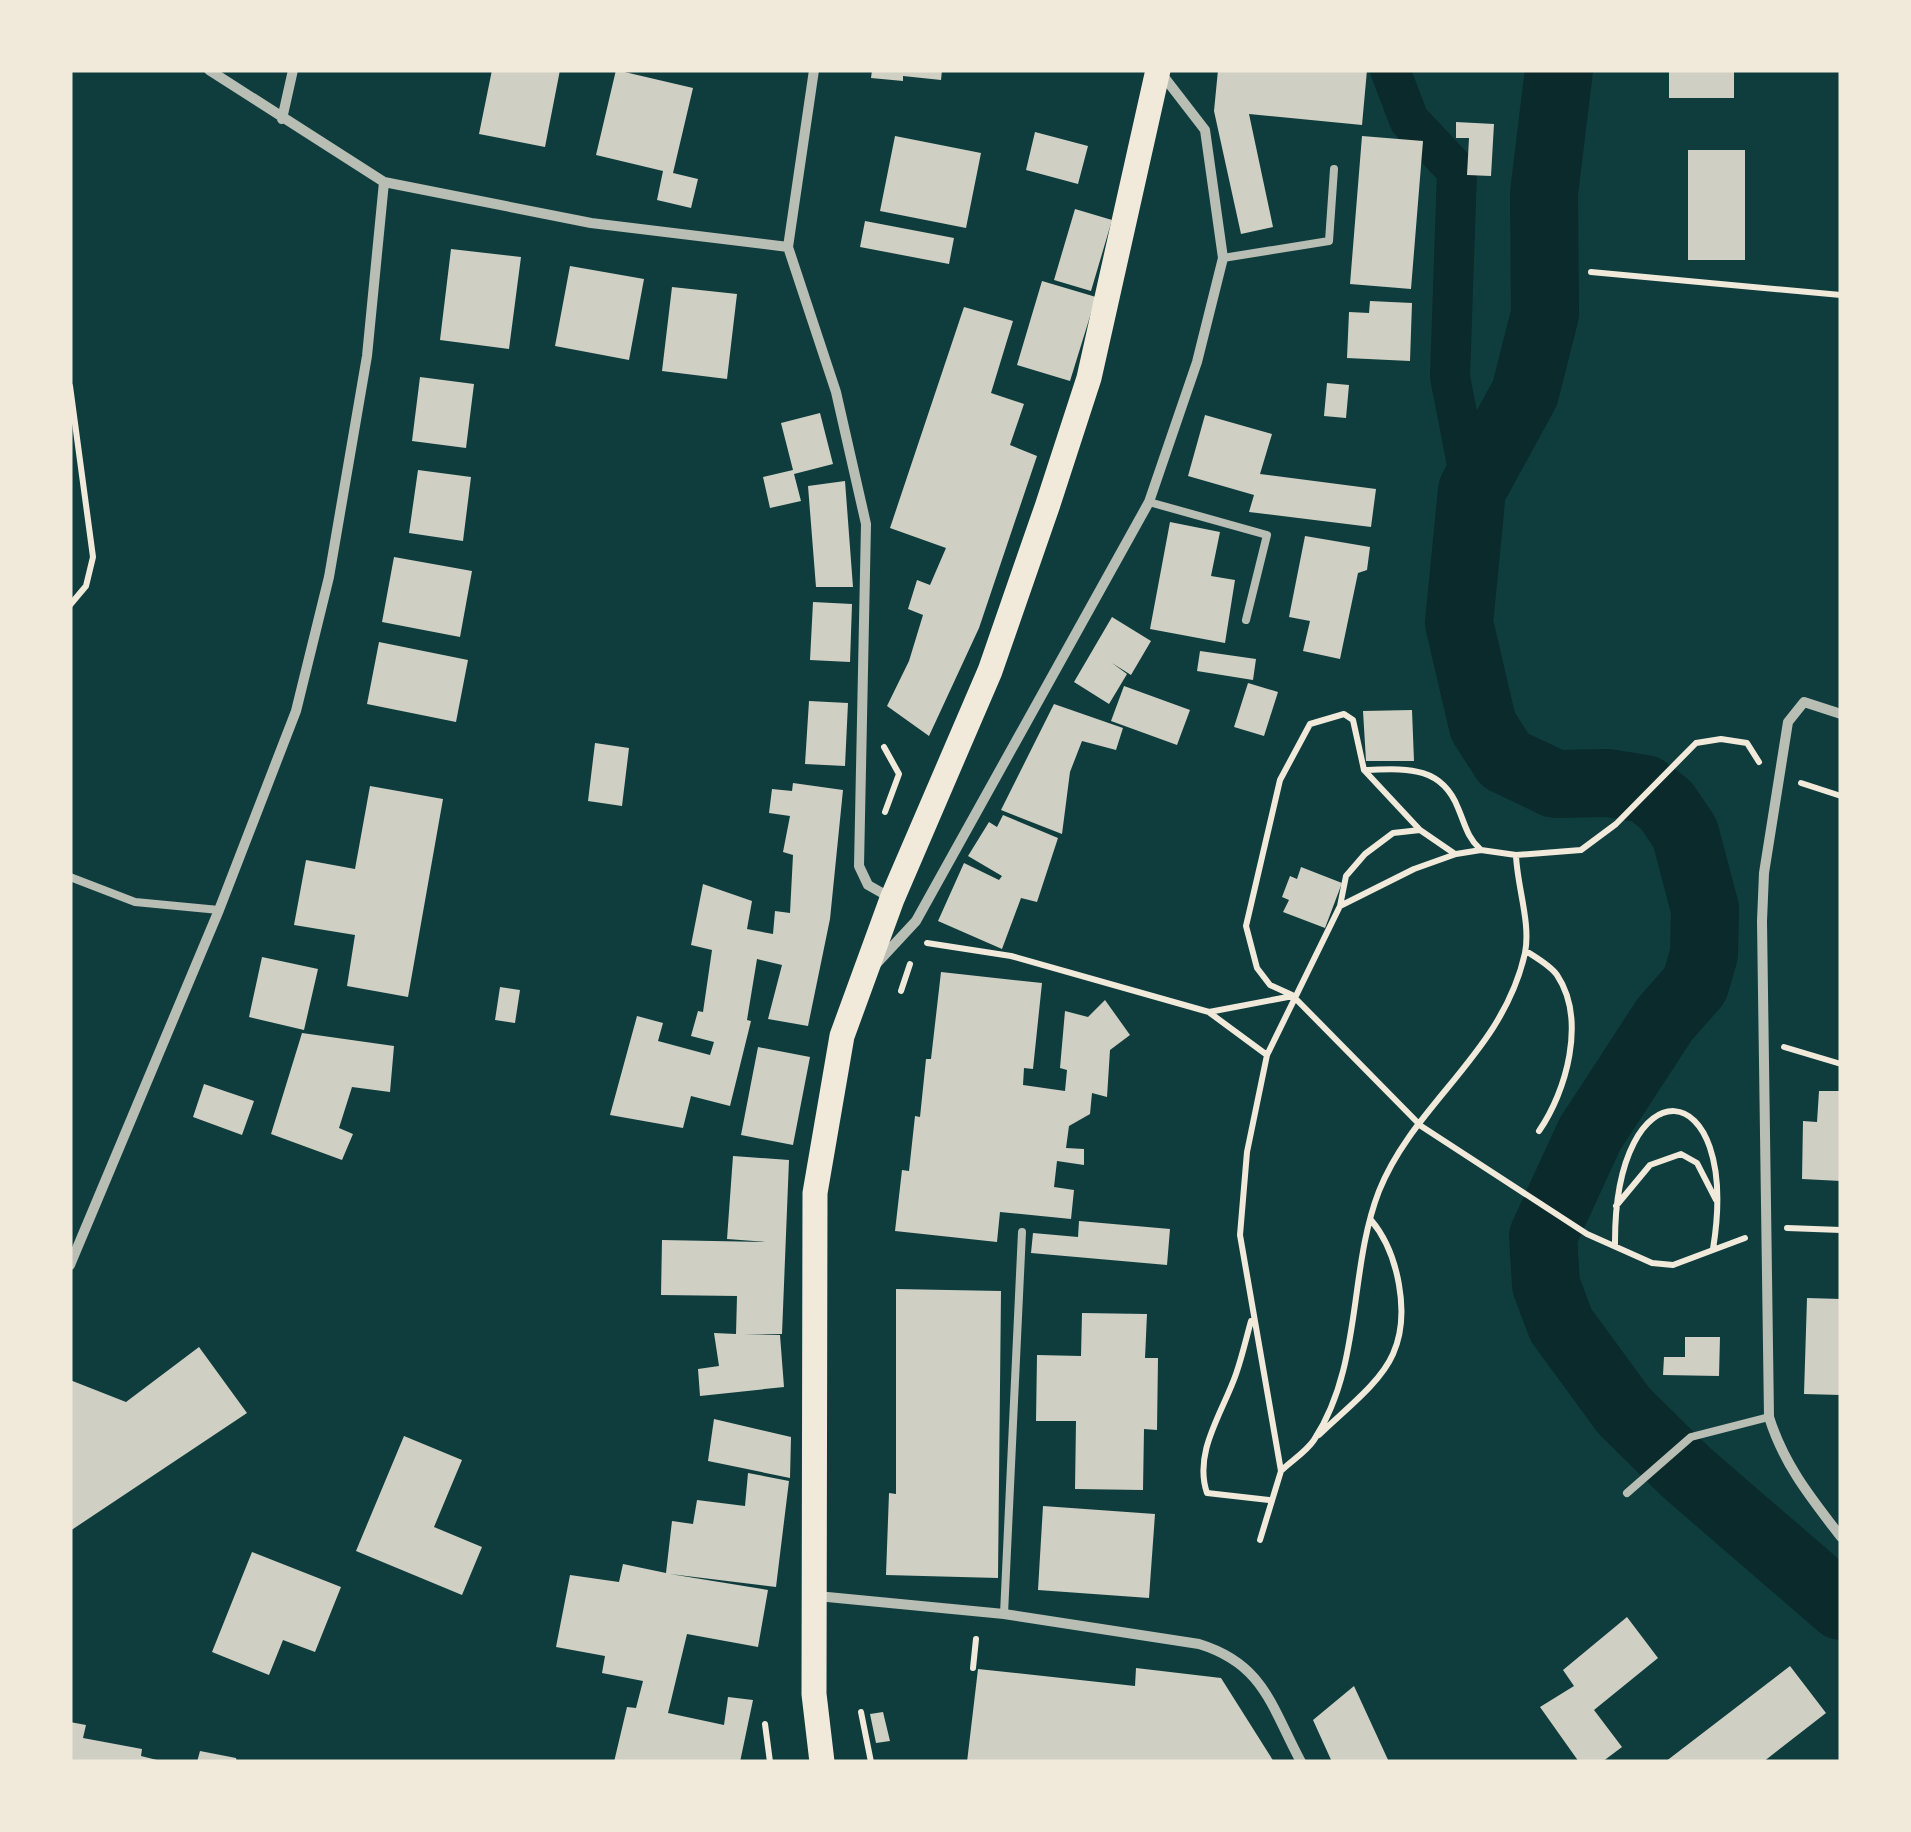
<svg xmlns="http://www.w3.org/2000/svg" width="1911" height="1832" viewBox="0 0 1911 1832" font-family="Barlow,sans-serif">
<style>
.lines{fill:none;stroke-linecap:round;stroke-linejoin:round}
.canal{stroke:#0a2a2b;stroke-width:40}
.river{stroke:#0a2a2b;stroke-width:68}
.building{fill:#cfcfc3}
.path{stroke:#f1e9da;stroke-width:6}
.service{stroke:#b8beb3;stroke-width:8}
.minor{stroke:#b8beb3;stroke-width:10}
.primary{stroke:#f1e9da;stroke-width:25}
</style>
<rect width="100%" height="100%" fill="#0f3d3e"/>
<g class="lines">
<!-- canal -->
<path class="canal" d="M1390,70L1409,120L1457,171L1450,377L1472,490"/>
<!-- river -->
<path class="river" d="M1559,70L1544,193L1545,314L1525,393L1472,490L1459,623L1483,726L1505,760L1555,784L1608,783L1645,789L1666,805L1685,833L1705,909L1704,954L1695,985L1665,1019L1590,1134L1543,1236L1546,1285L1561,1325L1624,1411L1687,1473L1841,1606"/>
</g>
<!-- building -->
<path class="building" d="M492,70H560L545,147L479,134Z
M616,70L693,88L673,173L698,179L691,208L657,200L663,171L596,155Z
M872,70H942L941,80L903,76V81L871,78Z
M1218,70H1367L1362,125L1249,114L1273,227L1241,234L1214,111Z
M1669,70H1734V98H1669Z
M1456,122L1494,124L1491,176L1467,175L1469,138H1456Z
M1035,132L1088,146L1078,184L1026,170Z
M895,136L981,153L966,228L880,211Z
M1362,136L1423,141L1411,289L1350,284Z
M1688,150H1745V260H1688Z
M1075,209L1112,220L1091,291L1054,280Z
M865,221L954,238L949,264L860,247Z
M451,249L521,257L509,349L440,340Z
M570,266L644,279L629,360L555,346Z
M1042,281L1096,297L1070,381L1017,365Z
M672,287L737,294L727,379L662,371Z
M1370,301L1412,303L1410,361L1347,358L1349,312L1369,313Z
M964,307L1013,321L991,393L1024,404L1010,445L1037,456L979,628L929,736L887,706L909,661L923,615L908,609L917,580L930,585L946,548L890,528Z
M420,377L474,384L466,448L412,441Z
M1327,383L1349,385L1346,418L1324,416Z
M820,413L833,464L794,474L801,501L770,508L763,477L793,470L781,423Z
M1205,415L1272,434L1260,474L1376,489L1371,527L1249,512L1254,495L1188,476Z
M418,470L471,477L463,541L409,533Z
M845,481L853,587H816L808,486Z
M1170,522L1220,532L1211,576L1235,580L1225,643L1150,629Z
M1305,536L1370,547L1367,570L1358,573L1340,659L1303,651L1310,621L1289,617Z
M394,557L472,571L460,637L382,622Z
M813,602L852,604L850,662L810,660Z
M1112,617L1151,641L1131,675L1112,663L1127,674L1109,704L1074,682Z
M379,642L468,660L456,722L367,704Z
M1200,651L1256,659L1253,680L1197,671Z
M1248,683L1278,692L1264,736L1234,727Z
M1124,686L1190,710L1177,745L1111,721Z
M809,701L848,703L845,766L805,764Z
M1054,704L1123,728L1116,750L1082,741L1070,772L1062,834L1001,810Z
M1412,710L1414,761H1366L1363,711Z
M595,743L629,748L622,806L588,801Z
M793,783L843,790L830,919L808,1026L768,1019L782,965L757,959L747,1020L751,1021L730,1106L691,1096L683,1128L610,1115L637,1016L663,1023L658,1041L710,1055L714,1042L691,1036L698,1011L703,1012L712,950L691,945L703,884L752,901L747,929L773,934L775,911L790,913L793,855L783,852L790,816L769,813L772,789L792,791Z
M370,786L443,799L408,997L347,986L355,935L294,925L306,860L355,869Z
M1003,815L1058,838L1037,902L1021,898L1002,949L938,921L964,863L999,880L1002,876L968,856L989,822L997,827Z
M1301,867L1342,883L1325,928L1283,912L1289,900L1282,897L1290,876L1297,879Z
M262,957L318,969L304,1030L249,1017Z
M941,972L1042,983L1033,1069L1024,1068L1023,1085L1065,1091L1067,1070L1060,1068L1065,1011L1088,1017L1105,1000L1130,1035L1110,1050L1107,1097L1092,1093L1090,1114L1069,1126L1066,1148L1084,1149V1165L1057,1161L1054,1187L1074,1190L1071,1219L1000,1212L997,1242L895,1231L902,1170L909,1171L915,1116L920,1117L926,1059H931Z
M500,987L520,990L515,1023L495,1020Z
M302,1033L394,1046L390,1092L352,1087L339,1128L353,1134L342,1160L271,1134Z
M758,1047L810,1057L793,1145L741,1135Z
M204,1084L254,1101L242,1135L193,1117Z
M1819,1091H1841V1181L1802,1179L1803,1121L1817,1122Z
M733,1156L789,1160L782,1334H744L780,1335L784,1387L700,1396L698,1369L719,1366L714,1333L736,1334L737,1296L661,1295L662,1240L766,1242L727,1239Z
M1079,1221L1170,1229L1167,1265L1031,1253L1033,1233L1078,1237Z
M896,1289L1001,1291L998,1578L886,1575L889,1493L896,1494Z
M1807,1298L1841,1299V1395L1804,1394Z
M1082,1313L1147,1314L1145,1358H1158L1157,1430L1144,1429L1143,1490L1075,1489L1076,1421H1036L1037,1355L1081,1356Z
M1685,1337H1720L1719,1376L1663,1375L1664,1357H1685Z
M199,1347L247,1413L70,1531V1380L126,1402Z
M714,1419L791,1437L790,1478L708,1461Z
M404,1436L462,1460L434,1527L482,1547L462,1595L356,1551Z
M748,1473L789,1481L776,1587L670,1574L768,1590L758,1647L687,1634L668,1713L724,1725L728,1697L753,1700L740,1762H614L627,1707L636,1708L643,1681L602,1673L605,1656L556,1647L570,1575L619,1582L623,1564L666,1573L672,1521L693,1524L697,1500L745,1506Z
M1043,1506L1155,1514L1149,1598L1038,1590Z
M252,1552L341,1587L315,1652L283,1640L269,1675L212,1652Z
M1627,1617L1658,1658L1594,1710L1622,1747L1602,1762H1579L1540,1707L1574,1686L1563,1670Z
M1790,1666L1826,1713L1763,1762H1665Z
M1136,1668L1221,1678L1274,1762H967L978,1669L1135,1686Z
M1354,1686L1389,1762H1332L1313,1720Z
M883,1712L890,1741L876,1743L870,1714Z
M70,1722L86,1725L83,1738L142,1749L141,1756L165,1762H70Z
M200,1751L236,1758L237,1762H197Z"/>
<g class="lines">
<!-- path -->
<path class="path" d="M1591,272L1841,295
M70,386L93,557L86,586L70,605
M884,747L899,774L885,812
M1801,783L1841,796
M1420,830L1364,770C1403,769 1441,764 1458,808C1465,824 1467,837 1480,849
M1516,855L1581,850L1616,824L1696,743L1721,739L1747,743L1759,762
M1340,906L1346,876L1365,854L1393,833L1420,830L1455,854
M927,943L1011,956L1209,1012L1293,996L1421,1126L1587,1234L1652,1263L1673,1265L1745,1238
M1526,951C1535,957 1550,965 1557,975C1587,1020 1566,1092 1539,1131
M901,991L910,964
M1292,995L1270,985L1257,968L1246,926L1280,780L1310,724L1344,714L1353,720L1364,770
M1210,1013L1267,1055
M1784,1047L1841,1064
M1616,1206L1650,1165L1681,1154L1697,1163L1716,1200
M1787,1228L1841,1230
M1615,1244C1614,1062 1742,1070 1713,1249
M1251,1321C1246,1339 1242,1357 1236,1374C1223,1412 1193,1452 1207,1493L1269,1500
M1319,1435C1342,1412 1380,1384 1393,1354C1411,1314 1398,1252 1371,1220
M1260,1540L1281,1471L1240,1235L1247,1152L1267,1055L1340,906L1414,869L1456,854L1481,850L1516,855C1517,886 1531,923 1525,953C1503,1053 1414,1103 1379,1191C1348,1271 1363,1365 1314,1440C1306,1452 1291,1461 1281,1471
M973,1668L976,1639
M861,1712L871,1762
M765,1724L770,1762"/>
<!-- service -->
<path class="service" d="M1223,258L1329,241L1334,169
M1149,502L1267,535L1246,620
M70,877L135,902L219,910
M1627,1493L1691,1437L1769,1417
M1004,1614L1022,1232"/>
<!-- minor -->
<path class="minor" d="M209,70L384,182L591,223L788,247
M814,70L788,247L836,392L866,524L859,866L868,885L891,898
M282,119L293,70
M1841,714L1804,702L1788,722L1764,873L1762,921L1769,1417C1784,1465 1811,1498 1841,1537
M877,963L916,921L1149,502L1197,362L1223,258L1205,130L1161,73
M70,1265L219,910L296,711L329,577L367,356L384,182
M817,1596L1004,1614L1199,1644C1264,1664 1271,1706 1301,1762"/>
<!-- primary -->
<path class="primary" d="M822,1762L814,1694L815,1193L842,1036L892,899L990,671L1047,507L1089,378L1158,70"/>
</g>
<!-- border -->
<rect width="1911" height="1832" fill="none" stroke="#f1e9da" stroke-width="145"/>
</svg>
